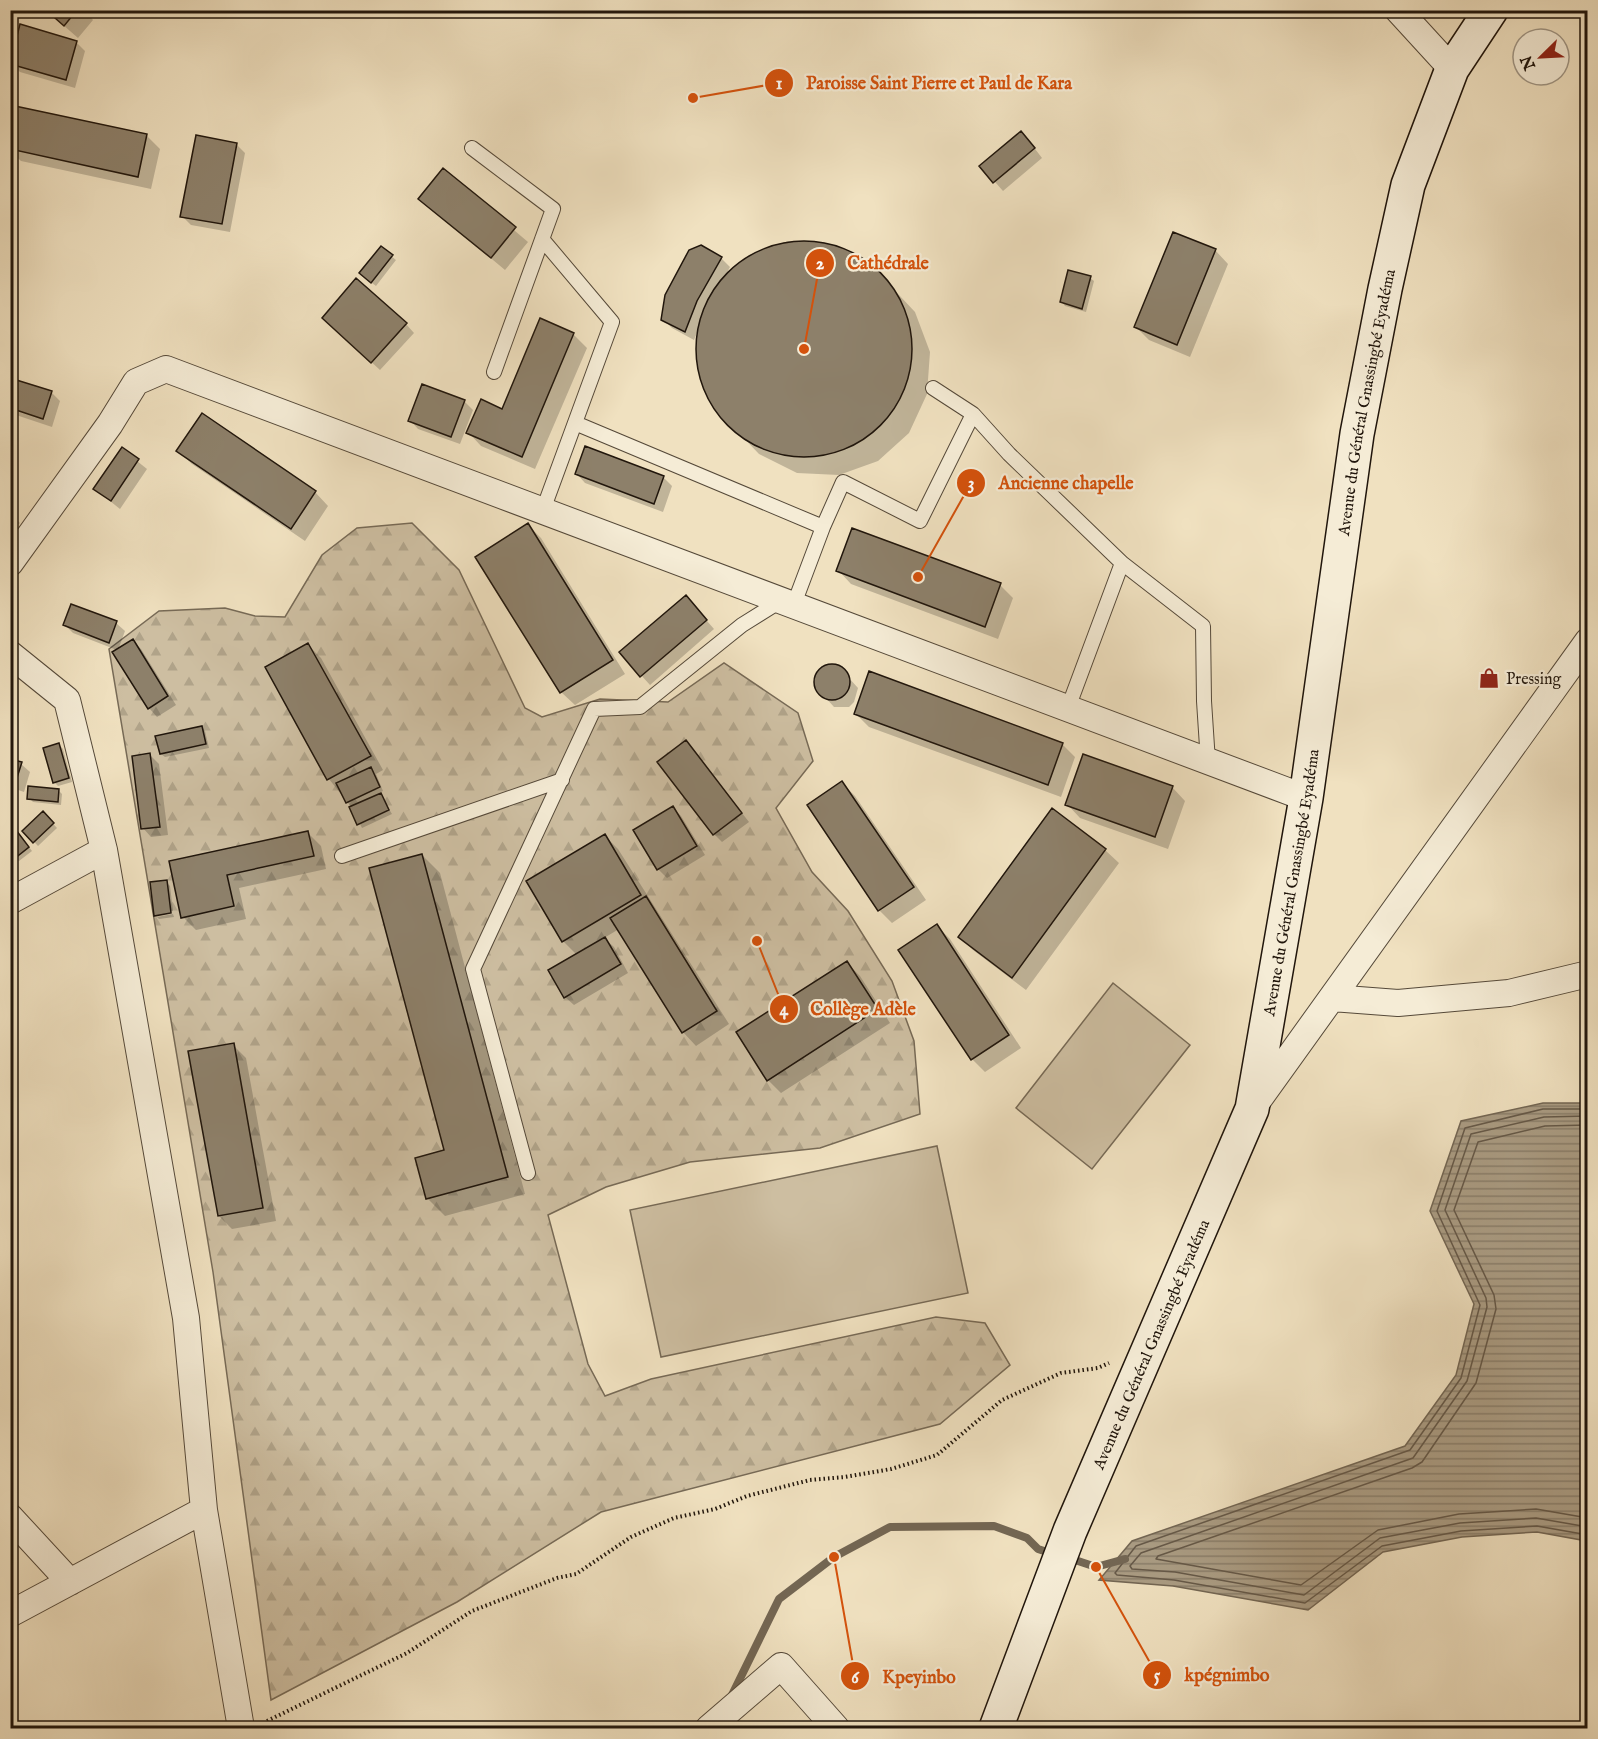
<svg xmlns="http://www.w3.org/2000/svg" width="1598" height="1739" viewBox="0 0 1598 1739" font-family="'IM FELL English',serif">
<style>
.forest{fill:url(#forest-firs);stroke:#776a56;stroke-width:1.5}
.pitch{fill:#cdbea1;stroke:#776a56;stroke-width:1.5}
.water{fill:url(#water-rules);stroke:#736653;stroke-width:1.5}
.shadow{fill:#0003}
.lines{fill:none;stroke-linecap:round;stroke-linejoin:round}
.shore{stroke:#665948;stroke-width:1.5}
.stream{stroke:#736653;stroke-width:8}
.building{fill:#8d806a;stroke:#21160c;stroke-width:1.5}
.lane-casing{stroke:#554939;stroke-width:16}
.street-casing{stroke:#554939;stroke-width:28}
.secondary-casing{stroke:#21160c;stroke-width:36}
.path{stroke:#21160c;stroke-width:4;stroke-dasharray:1.5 3;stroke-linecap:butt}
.lane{stroke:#f5ecd6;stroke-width:14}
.street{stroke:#f5ecd6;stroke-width:26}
.secondary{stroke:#f5ecd6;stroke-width:33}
.labels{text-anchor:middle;stroke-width:4.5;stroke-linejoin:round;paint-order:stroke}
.street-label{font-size:16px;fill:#21160c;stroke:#f5ecd6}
.poi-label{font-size:16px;fill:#21160c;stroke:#f5ecd6;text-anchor:start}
.leader{fill:none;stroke:#d4520c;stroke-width:2}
.callout-dot{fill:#d4520c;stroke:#f5ecd6;stroke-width:2}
.mark-label{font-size:18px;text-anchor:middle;font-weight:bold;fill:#fff}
.callout-label{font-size:18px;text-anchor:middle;font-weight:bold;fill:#d4520c;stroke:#f5ecd6;stroke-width:4.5;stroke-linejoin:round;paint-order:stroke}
</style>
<defs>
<pattern id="forest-firs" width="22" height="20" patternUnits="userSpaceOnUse" patternTransform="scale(1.5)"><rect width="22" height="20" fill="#cdbea1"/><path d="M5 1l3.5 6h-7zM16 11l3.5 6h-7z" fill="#b0a389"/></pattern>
<pattern id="water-rules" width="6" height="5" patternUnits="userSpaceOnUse" patternTransform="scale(1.5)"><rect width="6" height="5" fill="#aa9c83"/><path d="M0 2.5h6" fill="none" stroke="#8a7e6a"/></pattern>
</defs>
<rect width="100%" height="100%" fill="#f0e1c0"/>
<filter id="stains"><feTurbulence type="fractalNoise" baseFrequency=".00333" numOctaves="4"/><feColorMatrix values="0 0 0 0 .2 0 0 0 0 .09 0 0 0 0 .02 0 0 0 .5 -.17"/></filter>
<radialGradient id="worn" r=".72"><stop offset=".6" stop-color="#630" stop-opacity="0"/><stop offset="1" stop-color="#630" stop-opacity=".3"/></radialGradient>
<!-- forest -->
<path class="forest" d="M412,523L459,570L525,708L542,717L600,699L668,702L724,663L798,713L813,761L776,808L812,872L848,911L892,981L914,1041L920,1114L820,1148L690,1162L606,1187L548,1215L588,1364L605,1396L651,1379L936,1317L985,1323L1010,1365L940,1424L601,1512L457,1602L271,1700L213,1272L109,649L159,611L225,608L255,616L285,617L322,555L357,528Z"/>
<!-- pitch -->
<path class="pitch" d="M1113,983L1190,1045L1092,1169L1016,1108Z
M937,1146L968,1293L661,1357L630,1210Z"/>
<!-- water -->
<path class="water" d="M1543,1103H1587V1541L1537,1532L1462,1537L1383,1552L1308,1610L1173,1586L1099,1580L1132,1541L1405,1446L1456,1375L1474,1304L1430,1211L1461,1121Z"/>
<!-- shadow -->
<path class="shadow" d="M46,10H84L93,20L78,38Z
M76,42L85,51L75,88L20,72L11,63Z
M10,108L15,113L17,108L147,136L160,149L151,189L21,161L10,151Z
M1029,141L1042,158L1003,191L981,166Z
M236,144L245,153L230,232L191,225L182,216Z
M443,170L528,242L505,270L420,199Z
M788,241L830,244L868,262L915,312L930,352L927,394L909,433L878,461L839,475L797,473L759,454L711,404L698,364L699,328L694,340L672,328L663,319L721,258L730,267L724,278L749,255Z
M381,248L396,260L376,286L364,277Z
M1215,250L1228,264L1190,357L1149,340L1135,326Z
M1090,278L1094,281L1086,312L1065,306L1062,302Z
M541,320L574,335L587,348L535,469L481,446L468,432L503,411Z
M406,324L414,333L380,370L333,327Z
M10,379L51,392L60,401L52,427L10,413Z
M464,401L473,410L460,444L418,429L410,420Z
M202,415L315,492L328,506L305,541L192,464L178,451Z
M586,448L664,478L672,486L663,512L585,483L577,474Z
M122,449L147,469L120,509L95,489Z
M10,513L20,523L10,532Z
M528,525L541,538L625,674L575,705L561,692Z
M838,570L1000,585L1013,598L998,639L851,584Z
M694,606L714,629L650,685L621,653Z
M116,623L125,631L118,650L133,641L141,649L176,705L157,717L149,708L117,650L73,633L65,625Z
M308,645L321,658L383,770L376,774L383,791L379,793L392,814L362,828L352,808L329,779L267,668Z
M824,667H839L858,688L854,702L849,707H834L815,686L819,671Z
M855,713L1062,744L1075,757L1061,797L869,727Z
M202,727L205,731L209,748L165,757L161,754Z
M686,742L749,822L722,842L714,834Z
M59,745L63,749L72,782L58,786L54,782Z
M150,755L159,764L168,835L151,837L143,828Z
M10,760L21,764L30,772L24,792L10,787Z
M842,783L855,796L926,900L892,923L879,910Z
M1172,787L1185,801L1168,849L1080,818L1067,804Z
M58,790L62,794L61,805L33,802L29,798Z
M673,808L681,816L705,855L667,878L658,869L635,831Z
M1052,810L1105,850L1119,863L1026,990L973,950L960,937Z
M43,813L57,828L38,846L24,831Z
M10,823L32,851L19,861L15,858Z
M308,833L321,846L326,869L239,888L246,919L196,930L183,917L171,862Z
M605,836L618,849L729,1024L696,1046L683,1032L619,929L604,938L614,947L628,973L574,1005L565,997L577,955L563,941Z
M422,855L440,873L525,1194L445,1216L427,1198L446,1151Z
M166,882L170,886L173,911L156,914V916L155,915Z
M173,914L174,917L159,919L157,917Z
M937,926L950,939L1021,1048L985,1072L972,1059Z
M847,963L860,976L890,1023L781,1093L768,1080Z
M233,1045L246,1058L276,1221L232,1229L219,1216Z"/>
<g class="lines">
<!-- shore -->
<path class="shore" d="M1588,1109H1543L1465,1128L1437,1211L1480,1305L1461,1378L1410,1450L1136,1546L1115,1573L1117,1575L1174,1580L1305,1603L1382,1546L1461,1531L1537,1526L1588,1535
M1588,1116L1544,1117L1471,1134L1445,1210L1486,1298L1487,1307L1467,1381L1413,1458L1141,1553L1130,1566L1132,1569L1175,1572L1304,1595L1380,1538L1460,1523L1536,1518L1588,1527
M1588,1125L1545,1126L1478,1142L1454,1210L1494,1295L1496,1309L1476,1383L1422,1462L1412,1468L1158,1556L1156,1559L1301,1585L1378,1530L1459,1514L1536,1509L1588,1518"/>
<!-- stream -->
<path class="stream" d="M1066,1557L1096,1567L1125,1559
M731,1697L779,1599L834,1557L890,1527L994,1526L1027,1538L1038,1549L1053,1554"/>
</g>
<!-- building -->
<path class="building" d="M46,10H77L64,26Z
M20,24L77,41L66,80L10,64Z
M15,106L147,134L138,177L10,149V129Z
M1021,131L1035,148L993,183L979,166Z
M196,135L237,143L222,224L180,217Z
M443,168L516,227L491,258L418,199Z
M1173,232L1216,249L1177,345L1134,327Z
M696 349a108 108 0 1 1 216 0a108 108 0 1 1-216 0Z
M701,245L722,257L697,301L685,332L661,320L665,295L689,250Z
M381,246L393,255L371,283L359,273Z
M1068,270L1091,276L1082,309L1060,302Z
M356,278L407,323L371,363L322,318Z
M540,318L574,333L522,457L466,433L481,399L502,409Z
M10,378L52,391L43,419L10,408Z
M422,384L465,400L451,437L408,421Z
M202,413L316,491L291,529L176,451Z
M585,446L664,476L654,504L575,474Z
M122,447L139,459L111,501L93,489Z
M528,523L613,660L560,693L475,557Z
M852,528L1001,583L985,627L836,571Z
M686,595L707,620L640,677L619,652Z
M71,604L117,621L109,643L63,625Z
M133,639L168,696L148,709L112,652Z
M308,643L371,756L327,780L265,667Z
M814 682a18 18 0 1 1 36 0a18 18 0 1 1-36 0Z
M869,671L1063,743L1048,785L854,714Z
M202,726L206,744L160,754L155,736Z
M686,740L742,813L713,835L657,762Z
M59,743L69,778L53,783L43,748Z
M150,753L160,827L141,829L132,756Z
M1083,754L1173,786L1155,837L1065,805Z
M10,759L22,762L15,784L10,782Z
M371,767L380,787L346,803L336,783Z
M842,781L914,887L878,911L807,805Z
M28,786L59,789L58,802L27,799Z
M381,793L389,810L357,825L349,807Z
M673,806L697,846L657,870L633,830Z
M1052,808L1106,849L1012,978L958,937Z
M43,811L54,823L33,843L22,831Z
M10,822L29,847L14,859L10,854Z
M308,831L314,856L227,875L234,906L181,918L169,861Z
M605,834L641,895L562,942L526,881Z
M422,854L508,1177L426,1199L415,1158L444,1150L369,868Z
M167,880L171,913L154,916L150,882Z
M646,896L717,1011L682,1033L610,918Z
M937,924L1009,1035L971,1060L898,950Z
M605,937L621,964L564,998L548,970Z
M847,961L878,1009L767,1081L736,1032Z
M234,1043L263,1208L218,1216L188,1051Z"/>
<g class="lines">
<!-- lane casing -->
<g class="lane-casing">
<path id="lane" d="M472,148L553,209L494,372
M542,239L612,322L543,510
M973,414L1009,454L1122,563L1068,708
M575,423L823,527L794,604
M823,527L843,482L920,521L973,414L933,388
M1122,563L1203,626L1204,701L1208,762
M342,856L562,780
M528,1173L473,969L594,709L640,707L742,625L782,600"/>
</g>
<!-- street casing -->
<g class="street-casing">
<path id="street" d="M1398,10L1452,69
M10,563L110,424L136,382L166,369L1306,798
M10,654L67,700L104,850L186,1318L204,1510L241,1728
M10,901L104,850
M1332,998L1398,1003L1509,993L1588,974
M1254,1106L1588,641
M10,1517L70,1582
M10,1614L204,1510
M709,1728L781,1666L836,1728"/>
</g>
<!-- secondary casing -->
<g class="secondary-casing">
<g id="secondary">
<path id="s1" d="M996,1728L1070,1531L1252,1109L1306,798L1357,434L1385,289L1408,185L1452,69L1491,10"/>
</g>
</g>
<!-- path -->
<path class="path" d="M267,1721L407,1653L472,1611L557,1578L576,1574L631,1537L674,1518L715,1509L747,1496L810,1480L845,1477L891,1469L937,1455L1002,1400L1061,1373L1098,1368L1109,1363"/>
<!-- lane -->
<use href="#lane" class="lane"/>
<!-- street -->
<use href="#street" class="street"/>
<!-- secondary -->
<use href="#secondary" class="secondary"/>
</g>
<!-- icons -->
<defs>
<g id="shop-bare" transform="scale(1.62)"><path d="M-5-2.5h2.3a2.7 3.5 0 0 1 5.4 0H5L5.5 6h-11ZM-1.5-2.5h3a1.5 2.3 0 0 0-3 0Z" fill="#8f2418" stroke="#f5ecd6" stroke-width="2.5" paint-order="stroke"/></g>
</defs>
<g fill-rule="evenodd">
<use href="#shop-bare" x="1489" y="678"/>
</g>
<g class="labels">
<!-- street labels -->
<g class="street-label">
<text dy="6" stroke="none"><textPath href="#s1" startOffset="1386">Avenue du Général Gnassingbé Eyadéma</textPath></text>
<text dy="6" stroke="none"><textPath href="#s1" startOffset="900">Avenue du Général Gnassingbé Eyadéma</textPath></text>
<text dy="6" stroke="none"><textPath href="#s1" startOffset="414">Avenue du Général Gnassingbé Eyadéma</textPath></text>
</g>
<!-- poi labels -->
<g class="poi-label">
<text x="1506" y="684">Pressing</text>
</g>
</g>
<!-- callouts -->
<path class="leader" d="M693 98L779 83M804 349L820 263M918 577L971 483M757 941L784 1009M1096 1567L1157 1675M834 1557L855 1676"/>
<g class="callout-dot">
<circle cx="693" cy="98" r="6"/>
<circle cx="804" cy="349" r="6"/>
<circle cx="918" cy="577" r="6"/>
<circle cx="757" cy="941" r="6"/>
<circle cx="1096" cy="1567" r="6"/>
<circle cx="834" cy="1557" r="6"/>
<circle cx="779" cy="83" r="15"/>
<circle cx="820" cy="263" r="15"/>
<circle cx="971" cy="483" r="15"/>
<circle cx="784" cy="1009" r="15"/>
<circle cx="1157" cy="1675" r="15"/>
<circle cx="855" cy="1676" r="15"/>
</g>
<g class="mark-label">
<text x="779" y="89">1</text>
<text x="820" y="269">2</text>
<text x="971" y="489">3</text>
<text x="784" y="1015">4</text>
<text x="1157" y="1681">5</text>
<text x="855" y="1683">6</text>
</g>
<g class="callout-label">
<text x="939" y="89">Paroisse Saint Pierre et Paul de Kara</text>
<text x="888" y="269">Cathédrale</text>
<text x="1066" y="489">Ancienne chapelle</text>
<text x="863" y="1015">Collège Adèle</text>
<text x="1227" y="1681">kpégnimbo</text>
<text x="919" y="1683">Kpeyinbo</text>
</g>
<!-- margin -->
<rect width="1598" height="1739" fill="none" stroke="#f0e1c0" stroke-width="36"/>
<rect x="12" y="12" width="1574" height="1715" fill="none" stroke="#21160c" stroke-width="3"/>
<rect x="18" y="18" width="1562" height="1703" fill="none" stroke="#21160c" stroke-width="1.5"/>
<!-- north arrow -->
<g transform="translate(1541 57) rotate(246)"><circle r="28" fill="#f5ecd6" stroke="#a09685" stroke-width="1.5"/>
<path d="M0-4.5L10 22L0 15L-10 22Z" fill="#8f2418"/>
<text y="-9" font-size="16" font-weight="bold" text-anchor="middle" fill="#21160c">N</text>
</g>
<rect width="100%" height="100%" filter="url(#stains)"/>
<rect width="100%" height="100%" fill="url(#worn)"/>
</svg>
